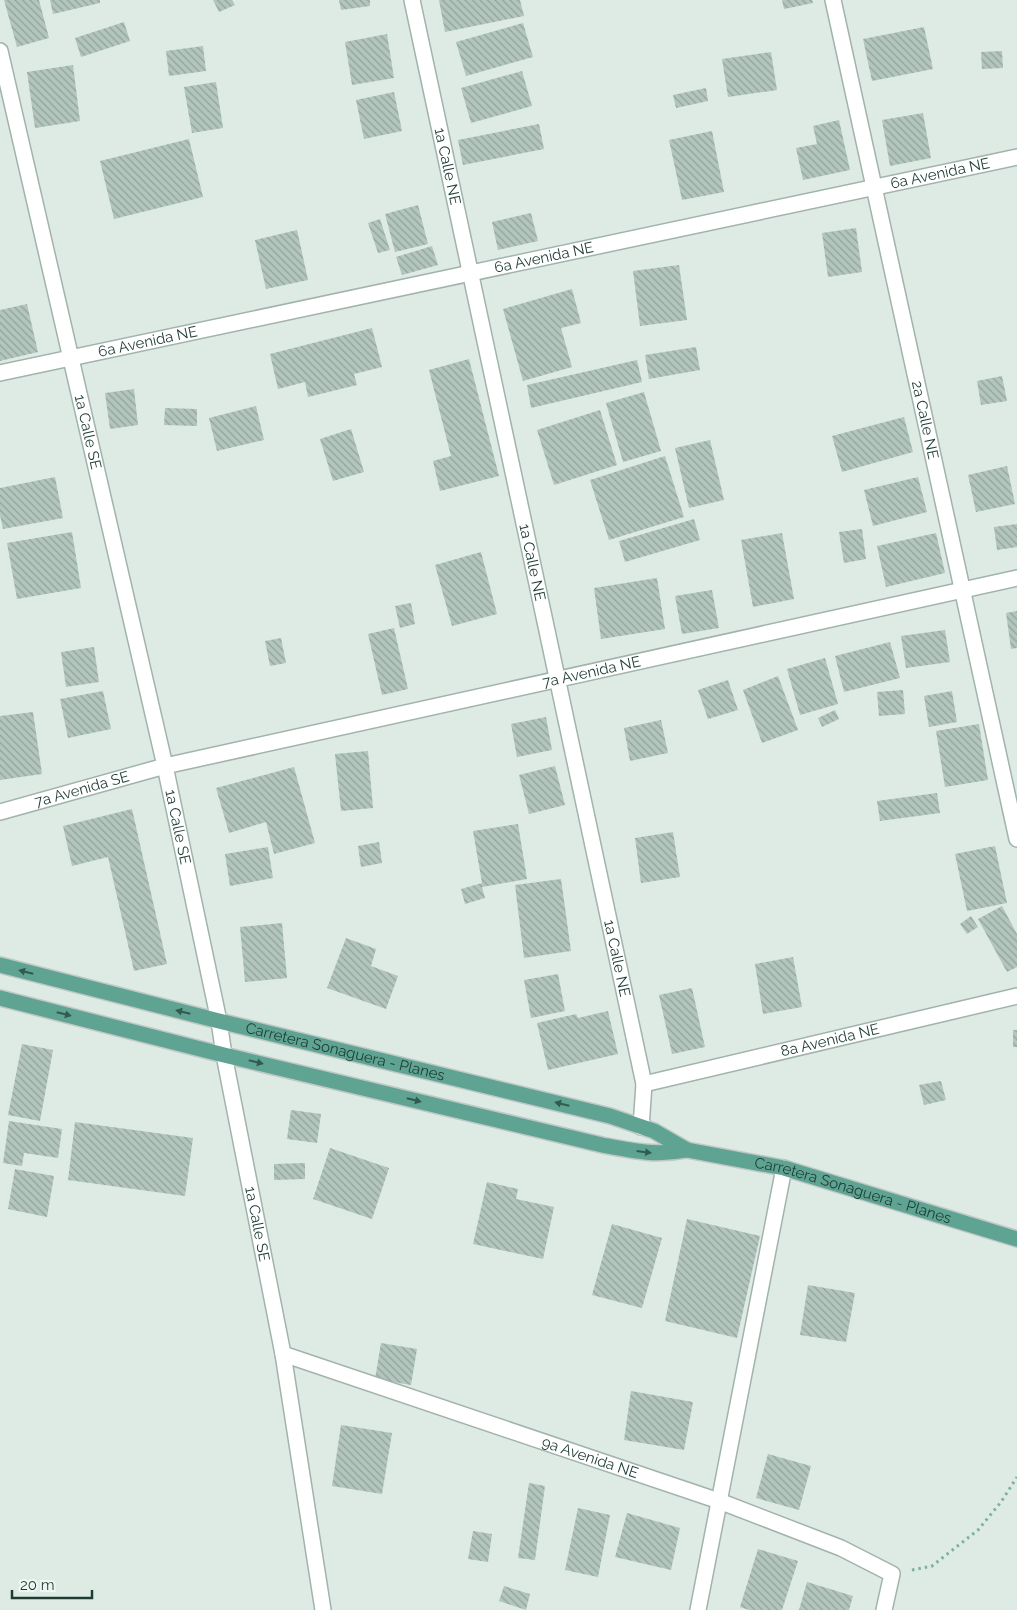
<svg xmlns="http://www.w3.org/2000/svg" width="1017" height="1610" viewBox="0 0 1017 1610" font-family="Raleway,sans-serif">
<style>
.building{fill:url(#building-back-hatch)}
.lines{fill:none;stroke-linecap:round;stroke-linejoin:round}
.minor-casing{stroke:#a1b3ac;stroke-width:18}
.major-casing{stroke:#c0c8c6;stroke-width:18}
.path{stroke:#7cb1a1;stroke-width:3;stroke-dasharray:2.5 4;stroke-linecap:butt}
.minor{stroke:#fff;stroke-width:15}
.major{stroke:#5fa493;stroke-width:15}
.oneway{fill:#325b50}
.labels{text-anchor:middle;stroke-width:4.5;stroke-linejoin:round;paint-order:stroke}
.street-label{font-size:15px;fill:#1e3c34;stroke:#eff7f3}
</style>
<defs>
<pattern id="building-back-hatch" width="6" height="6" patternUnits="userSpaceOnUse" patternTransform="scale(1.25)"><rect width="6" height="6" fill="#b3c6be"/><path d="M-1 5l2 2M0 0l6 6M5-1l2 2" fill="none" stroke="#91a29b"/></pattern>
</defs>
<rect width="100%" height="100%" fill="#deebe5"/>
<!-- building -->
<path class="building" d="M4,0H39L49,38L17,47Z
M50,0H100V3L53,14Z
M213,0H232L235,5L219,12Z
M339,0H370V6L341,10Z
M439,0H520L524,16L445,32Z
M782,0H812L813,3L784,9Z
M124,22L130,41L81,57L75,38Z
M523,23L533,57L466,76L456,42Z
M924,27L933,69L872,81L863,39Z
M387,34L394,78L352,85L345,42Z
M203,46L206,71L169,76L166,51Z
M1002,51L1003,68L982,69L981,52Z
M771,52L777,90L728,97L722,59Z
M73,65L80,121L35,128L27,72Z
M522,71L532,106L471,123L461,88Z
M216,82L223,128L192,133L184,87Z
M706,88L708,101L676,108L673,95Z
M394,92L402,131L364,139L356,100Z
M923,113L931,158L890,166L882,120Z
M839,120L850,170L803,180L796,148L817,144L813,126Z
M539,124L544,149L463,165L458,140Z
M712,131L724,192L682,200L669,140Z
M189,139L203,197L114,219L100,161Z
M418,205L428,244L395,252L385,214Z
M531,213L538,241L498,250L492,222Z
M380,219L390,250L378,253L368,223Z
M856,228L862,272L828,277L822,233Z
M297,230L308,280L266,289L255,240Z
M432,246L438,265L402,275L396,257Z
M679,265L687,320L640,326L633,271Z
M572,289L581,323L561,328L572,367L523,381L503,309Z
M27,304L38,352L0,361V310Z
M372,328L382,367L354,374L357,385L308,397L305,382L278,389L270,354Z
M696,347L700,370L649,379L645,355Z
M469,359L499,476L440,491L433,461L451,456L429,370Z
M637,360L642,382L531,408L527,385Z
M1002,376L1007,401L981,405L977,381Z
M134,389L138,425L110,429L105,393Z
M644,392L661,451L623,462L606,403Z
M256,406L264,440L217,451L209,418Z
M165,408L197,409V426L164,425Z
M600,410L617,465L554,485L537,430Z
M904,417L913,452L842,472L832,436Z
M351,429L364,472L333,481L320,439Z
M710,440L724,500L689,508L675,448Z
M665,456L684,517L609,540L590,480Z
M1007,466L1015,504L976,512L968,475Z
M55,477L63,518L3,529L0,515V488Z
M918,477L927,512L873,526L864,490Z
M694,519L700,540L625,562L619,541Z
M1017,524V547L997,550L994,527Z
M862,529L866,559L844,563L839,532Z
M72,532L81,588L17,599L7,543Z
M782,533L794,599L753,607L741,540Z
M936,533L945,573L886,587L877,546Z
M481,552L497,614L452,626L435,565Z
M657,578L665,629L601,639L594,588Z
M712,590L719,628L682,634L675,596Z
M411,603L415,624L400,628L395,606Z
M1017,611V648L1011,649L1006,613Z
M394,628L408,689L382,695L368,634Z
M945,630L950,662L906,668L901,636Z
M281,638L286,663L270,666L265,641Z
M890,642L900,678L844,692L835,656Z
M94,647L99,682L66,687L61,652Z
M825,658L838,704L800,715L787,669Z
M778,676L798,730L762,743L743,690Z
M728,680L738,710L708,719L698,690Z
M903,690L905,714L879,716L877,692Z
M103,691L111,729L68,738L60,699Z
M952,691L957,722L929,727L924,696Z
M835,710L839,719L822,727L818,718Z
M33,712L42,774L0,780V716Z
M546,717L552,750L517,757L511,724Z
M661,720L668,753L630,761L624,728Z
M979,724L988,780L945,787L936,731Z
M368,751L373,808L341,811L335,754Z
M555,766L565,805L529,814L519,775Z
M294,767L315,843L274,854L266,822L229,833L216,788Z
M937,793L940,813L880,821L877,801Z
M132,809L167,964L134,971L108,857L72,866L63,826Z
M518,824L527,879L482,887L485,898L465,904L461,889L482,883L473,831Z
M673,832L680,877L641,883L635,838Z
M379,842L382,863L361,867L358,846Z
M995,846L1007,903L967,911L955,854Z
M268,847L273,878L230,886L225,854Z
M561,879L571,951L524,958L515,885Z
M1002,906L1017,934V967L1007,972L978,919Z
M971,916L978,927L967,934L960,924Z
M282,923L287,978L245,982L240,927Z
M346,938L376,949L371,966L398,976L386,1009L327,988Z
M793,957L802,1007L763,1014L755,964Z
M558,974L565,1011L531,1018L524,980Z
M692,988L705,1047L672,1054L659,995Z
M608,1011L618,1054L548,1070L537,1023L576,1014L578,1018Z
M1013,1030H1017V1047H1013Z
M22,1044L53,1050L40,1121L8,1115Z
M941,1081L946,1100L924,1105L919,1085Z
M291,1110L321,1114L317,1143L287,1139Z
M9,1121L62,1129L58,1158L24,1153L22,1166L3,1163Z
M75,1122L193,1138L185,1196L68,1180Z
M330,1148L389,1168L372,1219L313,1199Z
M305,1163V1179L274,1180V1164Z
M15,1169L54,1176L47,1217L8,1209Z
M487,1182L518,1189L516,1199L554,1207L543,1259L473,1244Z
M687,1219L760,1236L737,1338L665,1321Z
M612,1224L662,1238L642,1308L592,1295Z
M808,1285L855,1293L846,1342L800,1335Z
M381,1343L417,1349L411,1385L375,1379Z
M631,1391L693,1402L684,1450L624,1440Z
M341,1425L392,1433L382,1494L332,1486Z
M768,1454L811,1466L799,1510L756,1498Z
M529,1483L545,1486L535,1560L518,1558Z
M578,1508L610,1515L598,1577L565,1570Z
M627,1513L680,1528L671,1570L615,1557Z
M473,1531L492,1534L488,1562L468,1559Z
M758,1549L798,1561L782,1610H749L740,1607Z
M807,1582L853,1596L849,1610H799Z
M504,1586L530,1594L526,1610L499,1601Z"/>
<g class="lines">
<!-- minor casing -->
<g class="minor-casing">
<g id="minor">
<path id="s1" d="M412,0L644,1084L641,1127"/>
<path id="s2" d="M833,0L1017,839"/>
<path id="s3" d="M0,51L165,766L219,1021L224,1055L283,1354L323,1610"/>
<path id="s4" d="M0,373L1017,157"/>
<path id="s5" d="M0,812L165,766L1017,578"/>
<path id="s6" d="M644,1084L1017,996"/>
<path id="s7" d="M283,1354L719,1501L841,1548L892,1574L884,1610"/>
<path d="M698,1610L784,1168"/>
</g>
</g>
<!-- major casing -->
<g class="major-casing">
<g id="major">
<path id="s8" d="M0,965L219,1021L610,1116L654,1131L687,1150L784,1168L1017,1239"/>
<path d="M0,998L224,1055L602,1145C633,1151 655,1156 687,1150"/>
</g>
</g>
<!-- path -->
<path class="path" d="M912,1570L932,1566L978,1530L1001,1502L1017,1477"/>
<!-- minor -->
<use href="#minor" class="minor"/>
<!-- major -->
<use href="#major" class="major"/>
</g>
<!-- one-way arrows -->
<defs><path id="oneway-solid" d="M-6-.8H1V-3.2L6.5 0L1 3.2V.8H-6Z" transform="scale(1.25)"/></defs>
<g class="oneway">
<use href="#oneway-solid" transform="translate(26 972) rotate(-166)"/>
<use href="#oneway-solid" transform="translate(183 1012) rotate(-166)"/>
<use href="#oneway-solid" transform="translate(64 1014) rotate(14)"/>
<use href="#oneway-solid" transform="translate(256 1062) rotate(14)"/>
<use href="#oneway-solid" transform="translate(414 1100) rotate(14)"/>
<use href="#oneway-solid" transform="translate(562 1104) rotate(-166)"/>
<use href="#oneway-solid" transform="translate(644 1152) rotate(7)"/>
</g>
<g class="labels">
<!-- street labels -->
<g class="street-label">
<text dy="5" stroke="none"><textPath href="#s1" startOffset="170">1a Calle NE</textPath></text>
<text dy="5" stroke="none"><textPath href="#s4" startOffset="961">6a Avenida NE</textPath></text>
<text dy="5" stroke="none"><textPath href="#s4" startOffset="556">6a Avenida NE</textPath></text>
<text dy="5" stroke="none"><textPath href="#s4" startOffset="151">6a Avenida NE</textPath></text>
<text dy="5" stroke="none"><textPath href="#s2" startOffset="430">2a Calle NE</textPath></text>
<text dy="5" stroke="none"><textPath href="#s3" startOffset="391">1a Calle SE</textPath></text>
<text dy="5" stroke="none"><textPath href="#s1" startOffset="575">1a Calle NE</textPath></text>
<text dy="5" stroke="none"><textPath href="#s5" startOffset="608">7a Avenida NE</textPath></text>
<text dy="5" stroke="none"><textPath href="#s5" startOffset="85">7a Avenida SE</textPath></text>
<text dy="5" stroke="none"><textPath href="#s3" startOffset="796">1a Calle SE</textPath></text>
<text dy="5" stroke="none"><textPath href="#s1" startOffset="980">1a Calle NE</textPath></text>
<text dy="5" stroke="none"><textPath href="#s6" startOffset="191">8a Avenida NE</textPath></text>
<text dy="5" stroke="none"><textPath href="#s8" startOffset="356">Carretera Sonaguera - Planes</textPath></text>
<text dy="5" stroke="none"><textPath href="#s8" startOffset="884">Carretera Sonaguera - Planes</textPath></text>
<text dy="5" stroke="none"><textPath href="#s3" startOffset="1201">1a Calle SE</textPath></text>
<text dy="5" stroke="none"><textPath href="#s7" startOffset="324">9a Avenida NE</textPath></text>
</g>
</g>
<!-- scale -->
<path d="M12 1590v8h80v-8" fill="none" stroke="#1e3c34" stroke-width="2.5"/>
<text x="20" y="1590" font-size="15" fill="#1e3c34" stroke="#eff7f3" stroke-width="4" paint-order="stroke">20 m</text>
</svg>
